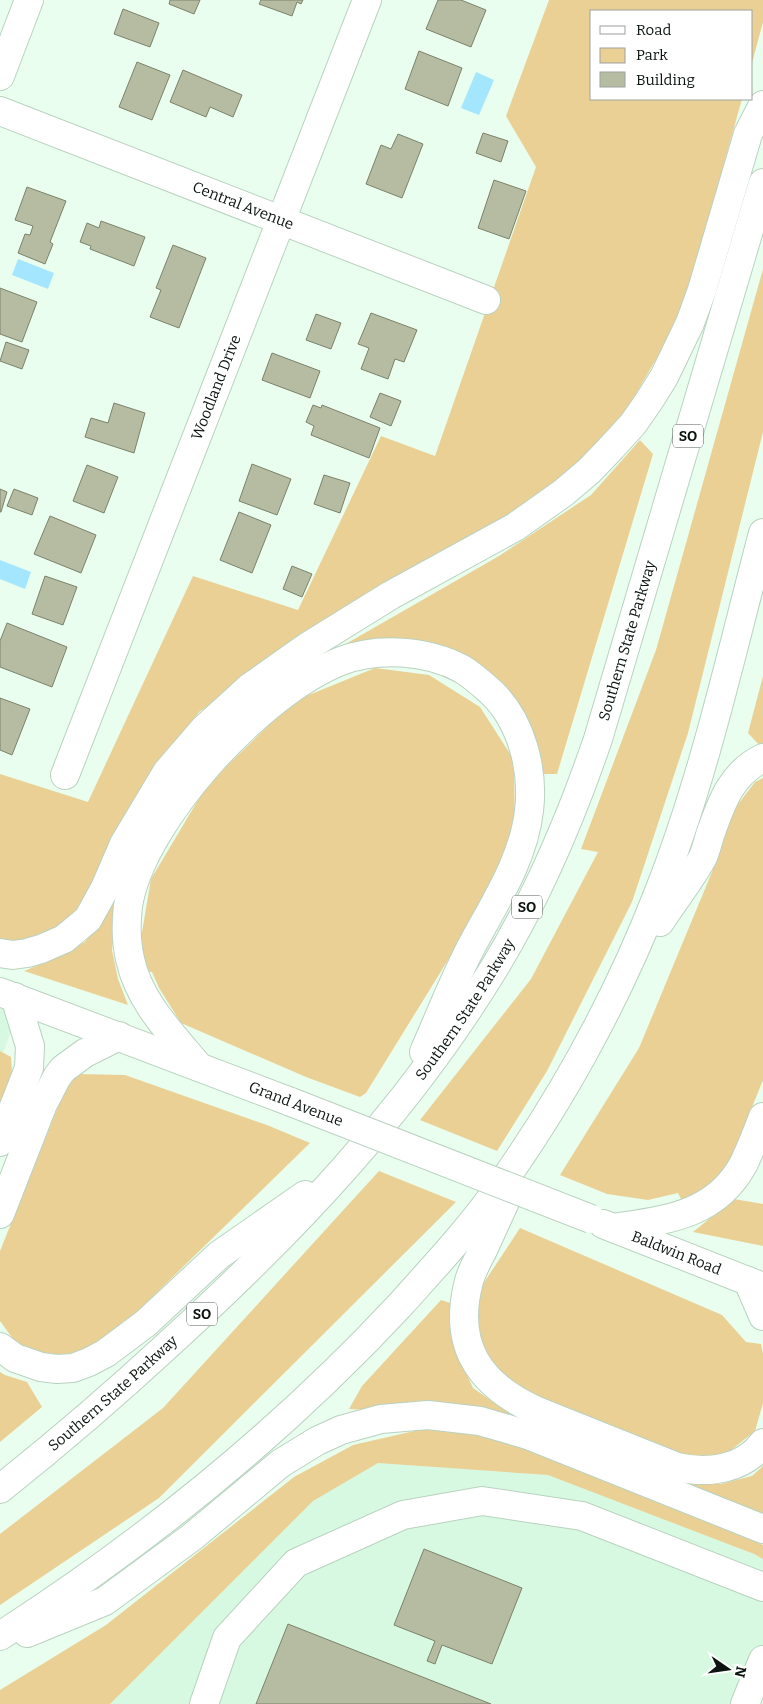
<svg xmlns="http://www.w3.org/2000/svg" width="763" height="1704" viewBox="0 0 763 1704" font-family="Bitter,serif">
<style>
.built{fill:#d8f9e1}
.green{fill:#ebd095}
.water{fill:#a4e6fd}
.building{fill:#b5bca2;stroke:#7c826a}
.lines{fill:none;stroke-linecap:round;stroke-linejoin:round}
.minor-casing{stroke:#b9d2c0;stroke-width:30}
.major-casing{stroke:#b9d2c0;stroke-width:30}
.highway-casing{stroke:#b9d2c0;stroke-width:30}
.minor{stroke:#fff;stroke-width:28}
.major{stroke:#fff;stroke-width:28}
.highway{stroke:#fff;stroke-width:28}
.major-bridge-casing{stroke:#b9d2c0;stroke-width:30;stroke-linecap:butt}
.major-bridge{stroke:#fff;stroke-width:28}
.labels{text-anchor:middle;stroke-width:4;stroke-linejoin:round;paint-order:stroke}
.shield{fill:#fff;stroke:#545a56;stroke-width:1}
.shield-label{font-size:14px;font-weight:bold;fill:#0b140e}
.street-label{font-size:15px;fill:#0b140e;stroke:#fff}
</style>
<rect width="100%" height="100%" fill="#e9feee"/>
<!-- built -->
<path class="built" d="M0,996L21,1004L0,1062Z
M370,1459L545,1468L763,1558V1681L754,1704H6Z"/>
<!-- green -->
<path class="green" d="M549,0H763V22L752,63V11H592V99H742L682,314L621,420L539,505L346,610L199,712L126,812L81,905L53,934L17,946L0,944V774L88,802L193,576L298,610L381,436L435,456L536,167L506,116Z
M763,269V432L688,733L632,902L547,1071L497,1151L420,1120L531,979L598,852L581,849L656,650Z
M640,440L653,454L557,774H540L532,745L512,694L460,653L387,640L316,661L499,556L591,495Z
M375,668L429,675L480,707L514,760L515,829L469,926L366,1093L360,1097L306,1077L181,1023L159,988L152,972L144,971L141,938L151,879L207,785L294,701Z
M763,676V745L760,746L748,733Z
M763,778V1080L724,1176L682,1201L678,1193L648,1200L607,1194L560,1175L639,1048L712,872L732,812L755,782Z
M118,894L112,950L118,979L128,1005L24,971L46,962L85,942Z
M0,1051L11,1057L12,1074L0,1104Z
M78,1074L125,1075L267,1125L310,1143L103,1345L78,1354L43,1356L16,1343L0,1321V1251L66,1087Z
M379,1171L456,1202L159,1498L0,1605V1534L163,1408Z
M734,1199L763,1204V1246L693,1232Z
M520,1228L722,1315L746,1342L761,1344L763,1354V1403L755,1431L720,1459L684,1458L517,1390L486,1359L477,1324L481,1287Z
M441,1300L456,1305L452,1325L455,1349L473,1388L522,1422L349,1409L362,1386Z
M0,1372L5,1375L27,1382L42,1407L0,1442Z
M423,1429L493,1437L570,1463L763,1545V1559L754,1554L548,1475L378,1463L313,1501L110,1704H0V1690L106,1625L294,1477L353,1445Z
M763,1466V1517L680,1484H720L752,1476Z"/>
<!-- water -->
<path class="water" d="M476,72L494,80L479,115L461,108Z
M18,259L54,273L48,289L12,275Z
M0,560L31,572L25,589L0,579Z"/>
<!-- building -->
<path class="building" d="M170,0H200L194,14L169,4Z
M261,0H303L301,4L297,2L292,16L259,4Z
M438,0H461L486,10L471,47L426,29Z
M123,9L159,23L150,47L114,34Z
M419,51L462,68L448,106L405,89Z
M137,62L170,75L152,120L119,107Z
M183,70L242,95L233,117L210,107L206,117L170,102Z
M483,133L508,141L501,162L476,153Z
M398,134L423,144L402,198L366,184L381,145L391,149Z
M494,180L526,191L509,239L478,228Z
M27,187L66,201L50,242L53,244L45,264L18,253L25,234L30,235L33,226L15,220Z
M101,221L145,237L134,266L90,249L91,246L80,242L87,223L99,228Z
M173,245L206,258L179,328L150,317L161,290L156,288Z
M0,288L37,302L22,342L0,334Z
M371,313L417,330L404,362L395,359L388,379L361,369L369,348L358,344Z
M316,314L341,323L331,349L306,340Z
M6,342L29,350L22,369L0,361Z
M272,353L320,371L310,398L262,380Z
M380,393L401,401L391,426L370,417Z
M114,403L145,413L134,453L85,437L91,418L108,423Z
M313,405L321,408L322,405L380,428L369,458L311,435L314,426L306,422Z
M252,464L291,479L277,515L239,501Z
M87,465L118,477L104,513L73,501Z
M324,475L350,483L340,513L314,504Z
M0,489L7,492L1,512H0Z
M14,489L38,498L32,515L7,506Z
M239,512L271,525L252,573L220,560Z
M50,516L96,535L81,573L34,554Z
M292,566L312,574L302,597L283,589Z
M45,576L77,587L63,625L32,614Z
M7,623L67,647L52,687L0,667V641Z
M0,698L30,709L12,755L0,750Z
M424,1549L522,1588L492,1664L442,1645L435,1664L427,1661L435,1641L394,1625Z
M288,1624L491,1704H256Z"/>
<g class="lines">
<!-- minor casing -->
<g class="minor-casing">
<g id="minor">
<path d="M0,76L29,0"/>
<path id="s1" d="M0,111L486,300"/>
<path id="s2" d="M65,775L367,0"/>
<path d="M204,1704L227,1638L296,1563L403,1515L482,1501L582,1516L763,1587"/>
<path d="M745,1704L763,1660"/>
</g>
</g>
<!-- major casing -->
<g class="major-casing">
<g id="major">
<path d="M0,992L291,1102"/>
<path id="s3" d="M603,1224L763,1287"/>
</g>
</g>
<!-- highway casing -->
<g class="highway-casing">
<g id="highway">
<path d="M660,922C674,900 691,879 703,857C706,850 708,842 710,835C721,804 731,773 763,758"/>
<path d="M0,953L13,955L27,953L41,949L64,939L88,919L105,888L124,844L167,772L205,728L249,688L307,647L391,595L515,527L563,493L589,471L612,447L633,424L649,401L664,377L690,323L702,290L748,134L763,105"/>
<path d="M199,1067C172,1034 139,1002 130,959C126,942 126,923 128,906C142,820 261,692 341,661C378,647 427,650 462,669C472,675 482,684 491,692C522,721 534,771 529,811C523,862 493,905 470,949C453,982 439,1018 424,1052"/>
<path d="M0,1142L29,1068L30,1046L15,997"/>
<path d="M510,1191C501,1211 492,1230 483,1250C478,1260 472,1270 469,1281C452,1345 479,1385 537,1411L677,1467C707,1474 743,1470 763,1443"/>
<path d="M0,1214L43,1104L57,1077L63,1069L85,1053L119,1036"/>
<path d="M613,1228C665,1220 716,1216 744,1163C751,1148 757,1133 763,1117"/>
<path d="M748,1281L763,1316"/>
<path d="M0,1347L15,1358L41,1367L57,1369L73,1368L89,1362L106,1353L146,1323L219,1255L305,1195"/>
<path id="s4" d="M0,1489C59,1442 116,1393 171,1342C293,1231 407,1111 493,970C537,898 571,818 598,739L763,183"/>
<path d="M27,1633L105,1601L192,1537L281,1463L317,1441L341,1430L381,1419L428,1415L480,1421L528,1435L763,1529"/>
<path d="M0,1636C146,1542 282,1432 401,1304C433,1268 467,1232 495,1193C561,1101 617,999 658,894C704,778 731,654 763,533"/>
</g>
</g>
<!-- minor -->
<use href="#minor" class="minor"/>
<!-- major -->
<use href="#major" class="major"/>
<!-- highway -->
<use href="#highway" class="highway"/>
<!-- major-bridge casing -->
<g class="major-bridge-casing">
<path id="major-bridge" d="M291,1102L591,1219"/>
</g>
<!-- major-bridge -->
<use href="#major-bridge" class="major-bridge"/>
</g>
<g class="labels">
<!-- shield labels -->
<g class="shield">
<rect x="673" y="424.5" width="30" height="23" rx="4"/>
<rect x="512" y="895.5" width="30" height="23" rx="4"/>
<rect x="187" y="1302.5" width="30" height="23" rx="4"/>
</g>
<g class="shield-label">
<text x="688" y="441">SO</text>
<text x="527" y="912">SO</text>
<text x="202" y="1319">SO</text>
</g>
<!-- street labels -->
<g class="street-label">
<text dy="5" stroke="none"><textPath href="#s1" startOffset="261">Central Avenue</textPath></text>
<text dy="5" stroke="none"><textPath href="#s2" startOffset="416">Woodland Drive</textPath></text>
<text dy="5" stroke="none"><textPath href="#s4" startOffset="1076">Southern State Parkway</textPath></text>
<text dy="5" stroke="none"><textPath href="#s4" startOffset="671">Southern State Parkway</textPath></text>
<text transform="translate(296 1104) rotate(21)" y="5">Grand Avenue</text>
<text dy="5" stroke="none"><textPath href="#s3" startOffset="79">Baldwin Road</textPath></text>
<text dy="5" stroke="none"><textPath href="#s4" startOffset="148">Southern State Parkway</textPath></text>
</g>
</g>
<!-- legend -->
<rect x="590" y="10" width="162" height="90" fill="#ffffff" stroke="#9da19f"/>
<rect x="600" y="26" width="25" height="8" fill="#ffffff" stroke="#9da19f"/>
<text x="636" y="35" font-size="15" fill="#0b140e">Road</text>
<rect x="600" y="48" width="25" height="15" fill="#ebd095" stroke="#9da19f"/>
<text x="636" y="60" font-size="15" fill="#0b140e">Park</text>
<rect x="600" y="72" width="25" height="15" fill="#b5bca2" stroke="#9da19f"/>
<text x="636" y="85" font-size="15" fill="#0b140e">Building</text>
<!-- north arrow -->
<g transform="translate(728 1669) rotate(103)" stroke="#ffffff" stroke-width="4" paint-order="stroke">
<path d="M0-4L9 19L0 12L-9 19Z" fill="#0b140e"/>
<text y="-8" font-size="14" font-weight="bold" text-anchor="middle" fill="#0b140e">N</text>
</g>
</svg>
